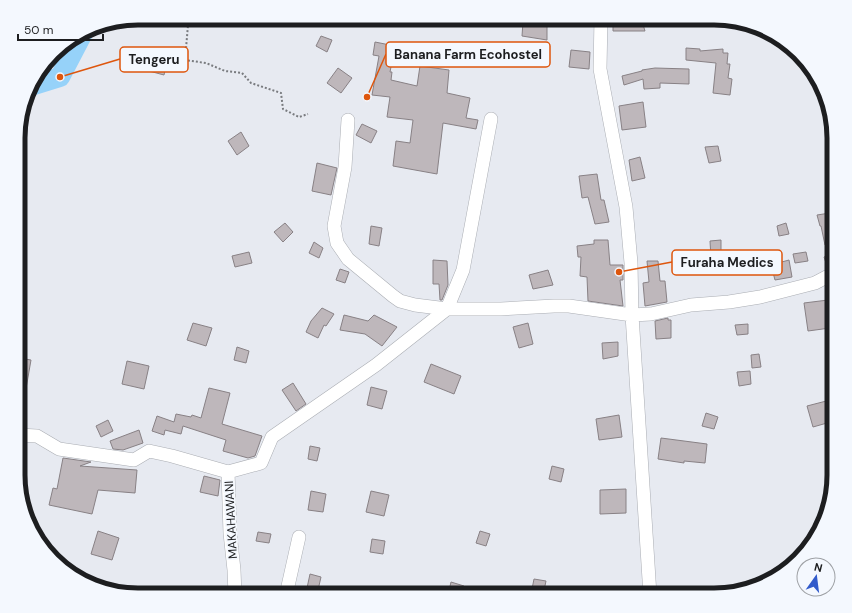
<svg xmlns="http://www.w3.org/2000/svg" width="852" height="613" viewBox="0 0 852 613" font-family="'DM Sans',sans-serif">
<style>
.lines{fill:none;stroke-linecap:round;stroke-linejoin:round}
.river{stroke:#96d2f9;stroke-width:20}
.building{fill:#beb7bb;stroke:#888185}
.street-casing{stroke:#aaadb3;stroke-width:14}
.path{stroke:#797b7f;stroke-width:2;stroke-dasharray:2 2;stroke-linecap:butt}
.street{stroke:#fff;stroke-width:13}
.labels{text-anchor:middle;stroke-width:3.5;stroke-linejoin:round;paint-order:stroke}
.street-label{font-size:12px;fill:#1d1e20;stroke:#f4f8fe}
.rim{fill:none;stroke:#1d1e20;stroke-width:5}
.leader{fill:none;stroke:#de560d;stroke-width:1.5}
.callout-dot{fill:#de560d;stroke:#f4f8fe;stroke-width:1.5}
.callout{fill:#f4f8fe;stroke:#de560d;stroke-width:1.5}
.callout-label{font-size:13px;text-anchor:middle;font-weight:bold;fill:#1d1e20}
</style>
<rect width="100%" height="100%" fill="#e7eaf1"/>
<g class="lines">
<!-- river -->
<path class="river" d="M31,86L60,77L83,33"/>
</g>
<!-- building -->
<path class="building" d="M613,18H641L645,31H613Z
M523,22L547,24V40L522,36Z
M321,36L332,40L327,52L316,46Z
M375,42L395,46L390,72H392L391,80L417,86L420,66L449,70L447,93L470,98L466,118L478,120L476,129L443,123L437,174L393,166L396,141L410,143L413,120L387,117L390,97L372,95L379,56L373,55Z
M686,48L700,49V51L723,49V53H728L727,64H730L728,78L732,79L730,95L713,93L716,63L686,60Z
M571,50L590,52L589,69L569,67Z
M136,59L166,66L164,75L134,67Z
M338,68L352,78L341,93L327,83Z
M655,68L689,69V84L660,83V88L644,89L643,79L624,85L622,76L642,71V70Z
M643,102L646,127L622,130L619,106Z
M362,124L377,131L371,143L356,135Z
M241,132L249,146L237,155L228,141Z
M718,146L721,161L709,163L705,147Z
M640,157L645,178L632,181L629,160Z
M317,163L337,168L331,195L312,191Z
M597,174L601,200H604L609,222L595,224L588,197L582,198L579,176Z
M830,213L834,229V243L825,245L821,226H820L817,215Z
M285,223L293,232L283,242L274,232Z
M786,223L789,234L779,236L777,226Z
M371,226L382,228L379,246L369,244Z
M594,240H608L610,265H623V280H620L623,306L588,301L587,277L580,276L581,257H578L577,246L594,244Z
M721,240V256L711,258L710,241Z
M314,242L323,248L319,258L309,253Z
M249,252L252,263L235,267L232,256Z
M806,252L808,261L795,263L793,254Z
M834,253V264L827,266L824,257Z
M433,260L447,261L448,285L442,300H440L439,284H433Z
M789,260L792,277L775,280L771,265Z
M647,261H658L660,281H665L667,302L645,306L643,283L649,282Z
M340,269L349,272L345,283L336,280Z
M548,270L553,285L533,289L529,275Z
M828,300L830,328L808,331L804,303Z
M322,308L334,314L326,326L324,325L318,338L306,332L311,321Z
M344,315L368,321L374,315L397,327L382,346L365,334L340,330Z
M668,318V320H671V338L656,339L655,321Z
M193,323L212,328L206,346L187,340Z
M528,323L533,344L519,348L513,327Z
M748,324V334L737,335L735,325Z
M618,342V356L603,359L602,343Z
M237,347L249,351L246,363L234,360Z
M759,354L761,367L752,368L751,355Z
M19,358L31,360L24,400L19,399Z
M127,361L149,366L144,389L122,384Z
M431,364L461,376L454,394L424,382Z
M750,371L751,384L739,386L737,372Z
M293,383L306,404L296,411L282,390Z
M371,387L387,391L382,409L367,405Z
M209,388L230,393L222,424L262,436L255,456L248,458L223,451L226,440L183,426L181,434L165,430L164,435L152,431L157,416L174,422L176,414L191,417L192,415L201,418Z
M834,399V421L813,427L807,406Z
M706,413L718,417L714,429L702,426Z
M619,415L622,437L599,440L596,419Z
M108,420L113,431L101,437L96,426Z
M139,430L143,443L123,450L113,449L110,441Z
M661,438L707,444L705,463L684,461V463L658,459Z
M310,446L320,448L317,461L308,459Z
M63,458L91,462L80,466L137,470L135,493L98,490L92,514L49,505L53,488L57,489Z
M552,466L564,469L561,482L549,479Z
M204,476L220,480L218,496L200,492Z
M626,489V513L600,514V490Z
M311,491L326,494L323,512L308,510Z
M371,491L389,495L384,516L366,512Z
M98,531L119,538L112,560L91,554Z
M480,531L490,534L486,546L476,543Z
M258,532L271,534L269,543L256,541Z
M372,539L385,541L383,554L370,552Z
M310,574L321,577L318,590L307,588Z
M534,579L546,581L543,595L531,594Z
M451,582L464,586L462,595H448Z"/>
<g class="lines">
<!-- street casing -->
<g class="street-casing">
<path id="street" d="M601,18L600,69L626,207L631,263L632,315L650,595
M348,120L345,167L334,226L337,243L348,259L393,296L400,301L415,305L447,309H501L554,306H569L632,315L651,314L691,305L729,302L760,297L815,283L834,273
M19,435L37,436L59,449L134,460L149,451L172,456L228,472L230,533L234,570L235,595
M228,472L261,463L272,437L376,365L447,309L463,270L491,119
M650,593L719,594
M286,595L299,537"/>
</g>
<!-- path -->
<path class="path" d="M172,59L185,60L206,63L225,71L242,73L251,83L281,93L283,109L299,117L308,114
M185,60L188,25L185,18"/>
<!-- street -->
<use href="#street" class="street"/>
</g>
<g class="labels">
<!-- street labels -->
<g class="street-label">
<text transform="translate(231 520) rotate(-93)" y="4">MAKAHAWANI</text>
</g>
</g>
<!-- crop -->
<path d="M0 0H852V613H0ZM138 25H714A113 113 0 0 1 827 138V475A113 113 0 0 1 714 588H138A113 113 0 0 1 25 475V138A113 113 0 0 1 138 25Z" fill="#f4f8fe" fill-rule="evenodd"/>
<path class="rim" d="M138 25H714A113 113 0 0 1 827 138V475A113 113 0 0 1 714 588H138A113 113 0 0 1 25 475V138A113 113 0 0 1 138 25Z"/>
<!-- callouts -->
<path class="leader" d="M367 97L386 54M60 77L120 59M619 272L672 262"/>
<g class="callout-dot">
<circle cx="367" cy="97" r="4"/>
<circle cx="60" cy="77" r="4"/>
<circle cx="619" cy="272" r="4"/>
</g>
<g class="callout">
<rect x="386" y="42" width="164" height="25" rx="4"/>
<rect x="120" y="47" width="68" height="25" rx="4"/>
<rect x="672" y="250" width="110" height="25" rx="4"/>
</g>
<g class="callout-label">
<text x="468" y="59">Banana Farm Ecohostel</text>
<text x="154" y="64">Tengeru</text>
<text x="727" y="267">Furaha Medics</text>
</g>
<!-- north arrow -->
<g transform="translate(816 577) rotate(14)"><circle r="19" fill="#f4f8fe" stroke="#9ea1a5"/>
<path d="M0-3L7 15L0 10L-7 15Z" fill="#325bcb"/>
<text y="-6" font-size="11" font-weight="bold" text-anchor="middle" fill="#1d1e20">N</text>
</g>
<!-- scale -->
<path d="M18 34v6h85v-6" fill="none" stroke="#1d1e20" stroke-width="2"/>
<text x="24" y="34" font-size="12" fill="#1d1e20" stroke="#f4f8fe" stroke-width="3" paint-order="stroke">50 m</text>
</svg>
